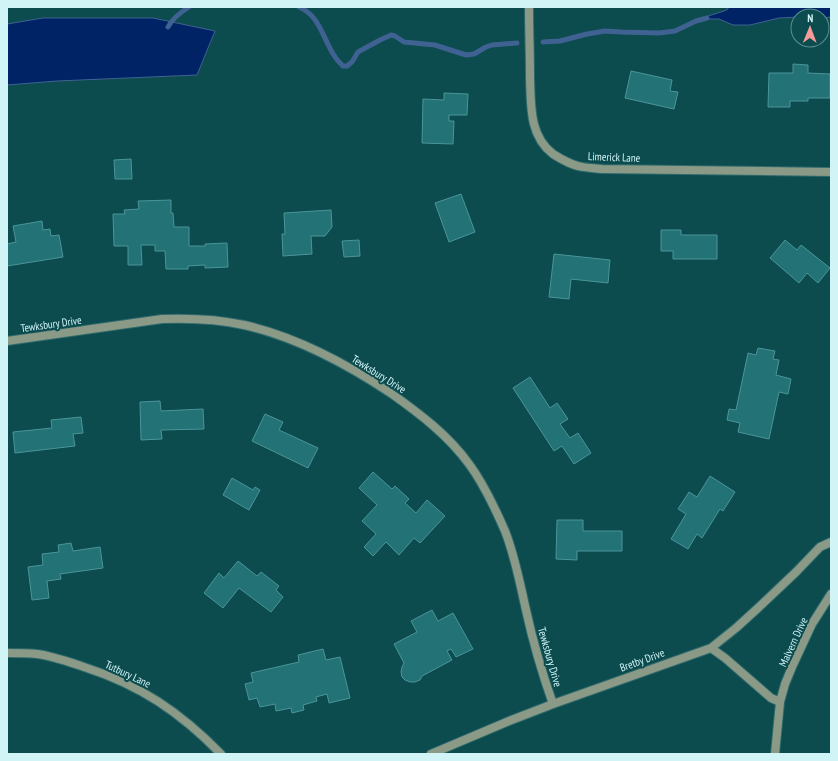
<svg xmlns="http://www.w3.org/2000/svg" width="838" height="761" viewBox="0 0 838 761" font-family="'PT Sans Narrow',sans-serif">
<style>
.water{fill:#002366;stroke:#3f6292}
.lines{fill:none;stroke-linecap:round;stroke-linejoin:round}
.stream{stroke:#3f6292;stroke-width:5}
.building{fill:#227276;stroke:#4b959a}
.street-casing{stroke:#2f6a6c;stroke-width:10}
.street{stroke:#8a9a87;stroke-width:8}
.labels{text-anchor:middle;stroke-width:4;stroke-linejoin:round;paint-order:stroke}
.street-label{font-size:11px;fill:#d1f5f7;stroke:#0c4b4e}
</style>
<rect width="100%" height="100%" fill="#0c4b4e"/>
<!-- water -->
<path class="water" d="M728,7H831V17L822,18V16H798V17L779,18L750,25H733L719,19H709L707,18L708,16L724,11L728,9Z
M43,18H153L215,31L197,75L57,81L7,85V24Z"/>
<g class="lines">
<!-- stream -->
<path class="stream" d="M299,7C324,17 324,50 343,66H347L352,62L358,52L380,40L391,35L395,36L404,42L435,45L466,55L474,54L486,47L492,45L517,43
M168,27C172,19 181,12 189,7
M543,42L560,41L587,34L605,31L621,32L659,33L675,31L696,21L707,18"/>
</g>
<!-- building -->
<path class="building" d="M793,64L808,65V73L830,74V98H808V101H790V107H768L769,73H793Z
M631,71L672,80L670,91L678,92L674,109L625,98Z
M444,93L468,94L467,115H449V121H454L453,144L422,143L423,99L444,100Z
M131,159L132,179H115L114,160Z
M461,194L475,232L449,242L435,203Z
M171,200V213H173L174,227H189V246H205V244L227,243L228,267L205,268V265L188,266V269H166L165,251H155V245H141L142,265H128V246H114L113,214H125L124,210L139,209L138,201Z
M331,210L332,227L325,236H311L312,254L283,256L282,234H285L284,213Z
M42,221L43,230L50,229L51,236L59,235L63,257L7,266V244L16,242L13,226Z
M661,230H681V235H717V259H673V251H661Z
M359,240L360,256L344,257L342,241Z
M785,240L797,250L801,245L830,268L818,283L807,273L799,283L770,258Z
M554,254L610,260L608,283L571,279L569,299L549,297Z
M758,348L775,351L773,359L779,360L776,375L791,379L788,394L779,392L769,439L738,432L740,423L727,420L729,409L736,410L748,353L756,355Z
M530,377L550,408L557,403L568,419L560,424L570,438L578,433L591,453L574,464L562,446L554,451L513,388Z
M160,401L161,411L203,409L204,429L161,430L162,439L141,440L140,402Z
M265,414L283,422L279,430L318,448L308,468L252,441Z
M81,417L83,433L73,434L75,446L15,453L13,432L52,428L51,420Z
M373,472L392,489L395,486L409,499L405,503L416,513L427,500L445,516L420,543L414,538L399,555L386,542L373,556L364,547L376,534L362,521L377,505L359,488Z
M710,476L735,492L723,511L720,509L702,538L697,534L688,549L671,539L686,514L678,509L689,492L697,497Z
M232,478L253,490L255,487L260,490L249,510L223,495Z
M557,520H583V531H622V551H577V560L556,559Z
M71,543L73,551L100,547L103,568L60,574L61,579L47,581L49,598L32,600L28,567L43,565L42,554L59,552L58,545Z
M238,561L257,576L261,572L279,586L276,590L283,597L271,612L239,588L223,608L204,593L219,573L224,578Z
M432,610L438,621L453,613L473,649L456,657L451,649L447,651L452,660L422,676L420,680L415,682H410L405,680L402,677L401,672L402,667L404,663L394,644L417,632L411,621Z
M323,649L326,660L340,657L350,698L329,703L327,694L316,697L317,701L303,705L304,710L292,713L291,708L276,711L275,704L260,707L257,698L249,700L245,684L253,682L251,673L299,662L298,655Z"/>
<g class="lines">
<!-- street casing -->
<g class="street-casing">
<path id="street" d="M529,7C529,31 530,54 530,78C531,105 529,136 553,154C561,159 569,164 578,166C585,168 594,168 602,169L831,172
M7,341L162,319C189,318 217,319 244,325C297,337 347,364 392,394C420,414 448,435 469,464C484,484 495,508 505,531C515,556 520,584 526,610C533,642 542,673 553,704
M711,648L725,658L771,698L780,702
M7,653C17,653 27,653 37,654C53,656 69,662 84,667C140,685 180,712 221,754
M431,754L509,721L553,704L711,648L736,628L758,608L796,572L820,547L831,542
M775,754L780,702L785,684L792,667L812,624L831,594"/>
</g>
<!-- street -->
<use href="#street" class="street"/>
</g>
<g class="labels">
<!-- street labels -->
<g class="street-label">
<text transform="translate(614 157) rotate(2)" y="4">Limerick Lane</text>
<text transform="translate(51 324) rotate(-8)" y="4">Tewksbury Drive</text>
<text transform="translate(379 374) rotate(32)" y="4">Tewksbury Drive</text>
<text transform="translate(793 642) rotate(-65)" y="4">Malvern Drive</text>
<text transform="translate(550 657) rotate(74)" y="4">Tewksbury Drive</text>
<text transform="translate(642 660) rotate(-20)" y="4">Bretby Drive</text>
<text transform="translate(128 674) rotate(25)" y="4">Tutbury Lane</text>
</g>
</g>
<!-- border -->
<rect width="838" height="761" fill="none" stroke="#d1f5f7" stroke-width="16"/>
<!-- north arrow -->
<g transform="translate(810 28) rotate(1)"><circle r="19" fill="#0c4b4e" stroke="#5b8f92"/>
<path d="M0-3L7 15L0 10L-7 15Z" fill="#f59b9a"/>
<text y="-6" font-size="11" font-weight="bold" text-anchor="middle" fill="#d1f5f7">N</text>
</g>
</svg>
